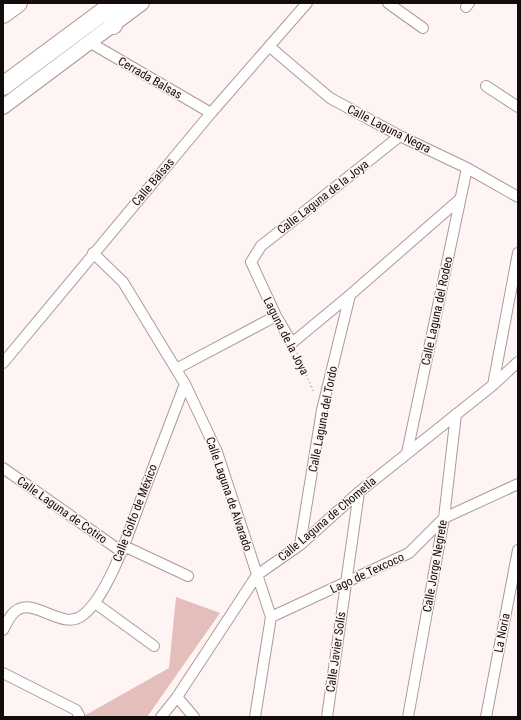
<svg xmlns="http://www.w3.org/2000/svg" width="521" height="720" viewBox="0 0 521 720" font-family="'Roboto Condensed',sans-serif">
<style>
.green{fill:#e3bebb}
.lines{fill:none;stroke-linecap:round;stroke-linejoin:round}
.street-casing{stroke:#b09896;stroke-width:12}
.secondary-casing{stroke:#b09896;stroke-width:16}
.highway-casing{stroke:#b09896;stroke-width:20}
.path{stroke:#b6adac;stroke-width:2;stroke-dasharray:1 3;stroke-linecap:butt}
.street{stroke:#fff;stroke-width:10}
.secondary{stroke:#fff;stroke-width:14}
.highway{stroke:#fff;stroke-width:18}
.labels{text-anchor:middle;stroke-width:3;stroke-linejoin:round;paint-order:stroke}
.street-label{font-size:12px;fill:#140c0b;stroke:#fef4f3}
</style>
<rect width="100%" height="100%" fill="#fef4f3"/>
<!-- green -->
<path class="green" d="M176,597L220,613L147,717H82L169,668Z"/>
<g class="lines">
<!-- street casing -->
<g class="street-casing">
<path id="street" d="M388,3L423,28
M466,7L469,3
M89,42L211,113
M270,47L330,98L400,136L467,168L518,197
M486,86L518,107
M400,136L261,246L251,262L276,316L292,343L350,295L460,199
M93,253L123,282L185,384L217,452L271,617L255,717
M3,363L211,113L307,3
M176,369L276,316
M493,385L518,253
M407,453L467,168
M3,468L122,552
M300,545L322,410L350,295
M124,546L188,576
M95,603L154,646
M271,617L409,553L444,518L518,484
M3,630C7,623 11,612 19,609C38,600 63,631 83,615C109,595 131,526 143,494C157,457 171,421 185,384
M3,673L76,710L79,715L78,717
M177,697L194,717
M161,717L177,697L257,575L300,545L359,492L493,385L518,362
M327,717L359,492
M408,717L444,518L456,414
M486,717L518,550"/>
</g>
<!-- secondary casing -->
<g class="secondary-casing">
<path id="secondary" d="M3,107L142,3"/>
</g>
<!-- highway casing -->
<g class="highway-casing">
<path id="highway" d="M3,14L18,3
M113,25L121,3
M3,86L115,3"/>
</g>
<!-- path -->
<path class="path" d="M297,353L314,393"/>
<!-- street -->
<use href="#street" class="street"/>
<!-- secondary -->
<use href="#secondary" class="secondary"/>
<!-- highway -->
<use href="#highway" class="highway"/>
</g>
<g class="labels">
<!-- street labels -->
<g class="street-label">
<text transform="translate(150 78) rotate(30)" y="4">Cerrada Balsas</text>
<text transform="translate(389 129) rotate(27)" y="4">Calle Laguna Negra</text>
<text transform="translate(153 182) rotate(-50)" y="4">Calle Balsas</text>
<text transform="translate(323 197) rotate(-38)" y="4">Calle Laguna de la Joya</text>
<text transform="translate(437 311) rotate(-78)" y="4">Calle Laguna del Rodeo</text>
<text transform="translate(286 336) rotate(63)" y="4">Laguna de la Joya</text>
<text transform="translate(323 419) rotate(-79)" y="4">Calle Laguna del Tordo</text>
<text transform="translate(229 494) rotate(71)" y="4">Calle Laguna de Alvarado</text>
<text transform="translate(62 510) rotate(35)" y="4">Calle Laguna de Cotiro</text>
<text transform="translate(135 513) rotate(-69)" y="4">Calle Golfo de México</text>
<text transform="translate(327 519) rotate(-40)" y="4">Calle Laguna de Chometla</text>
<text transform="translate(435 566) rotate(-80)" y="4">Calle Jorge Negrete</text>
<text transform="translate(367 573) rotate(-25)" y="4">Lago de Texcoco</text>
<text transform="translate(502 633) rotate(-79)" y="4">La Noria</text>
<text transform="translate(336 652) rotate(-82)" y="4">Calle Javier Solís</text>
</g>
</g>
<!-- border -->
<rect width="521" height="720" fill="none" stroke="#140c0b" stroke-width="8"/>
</svg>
